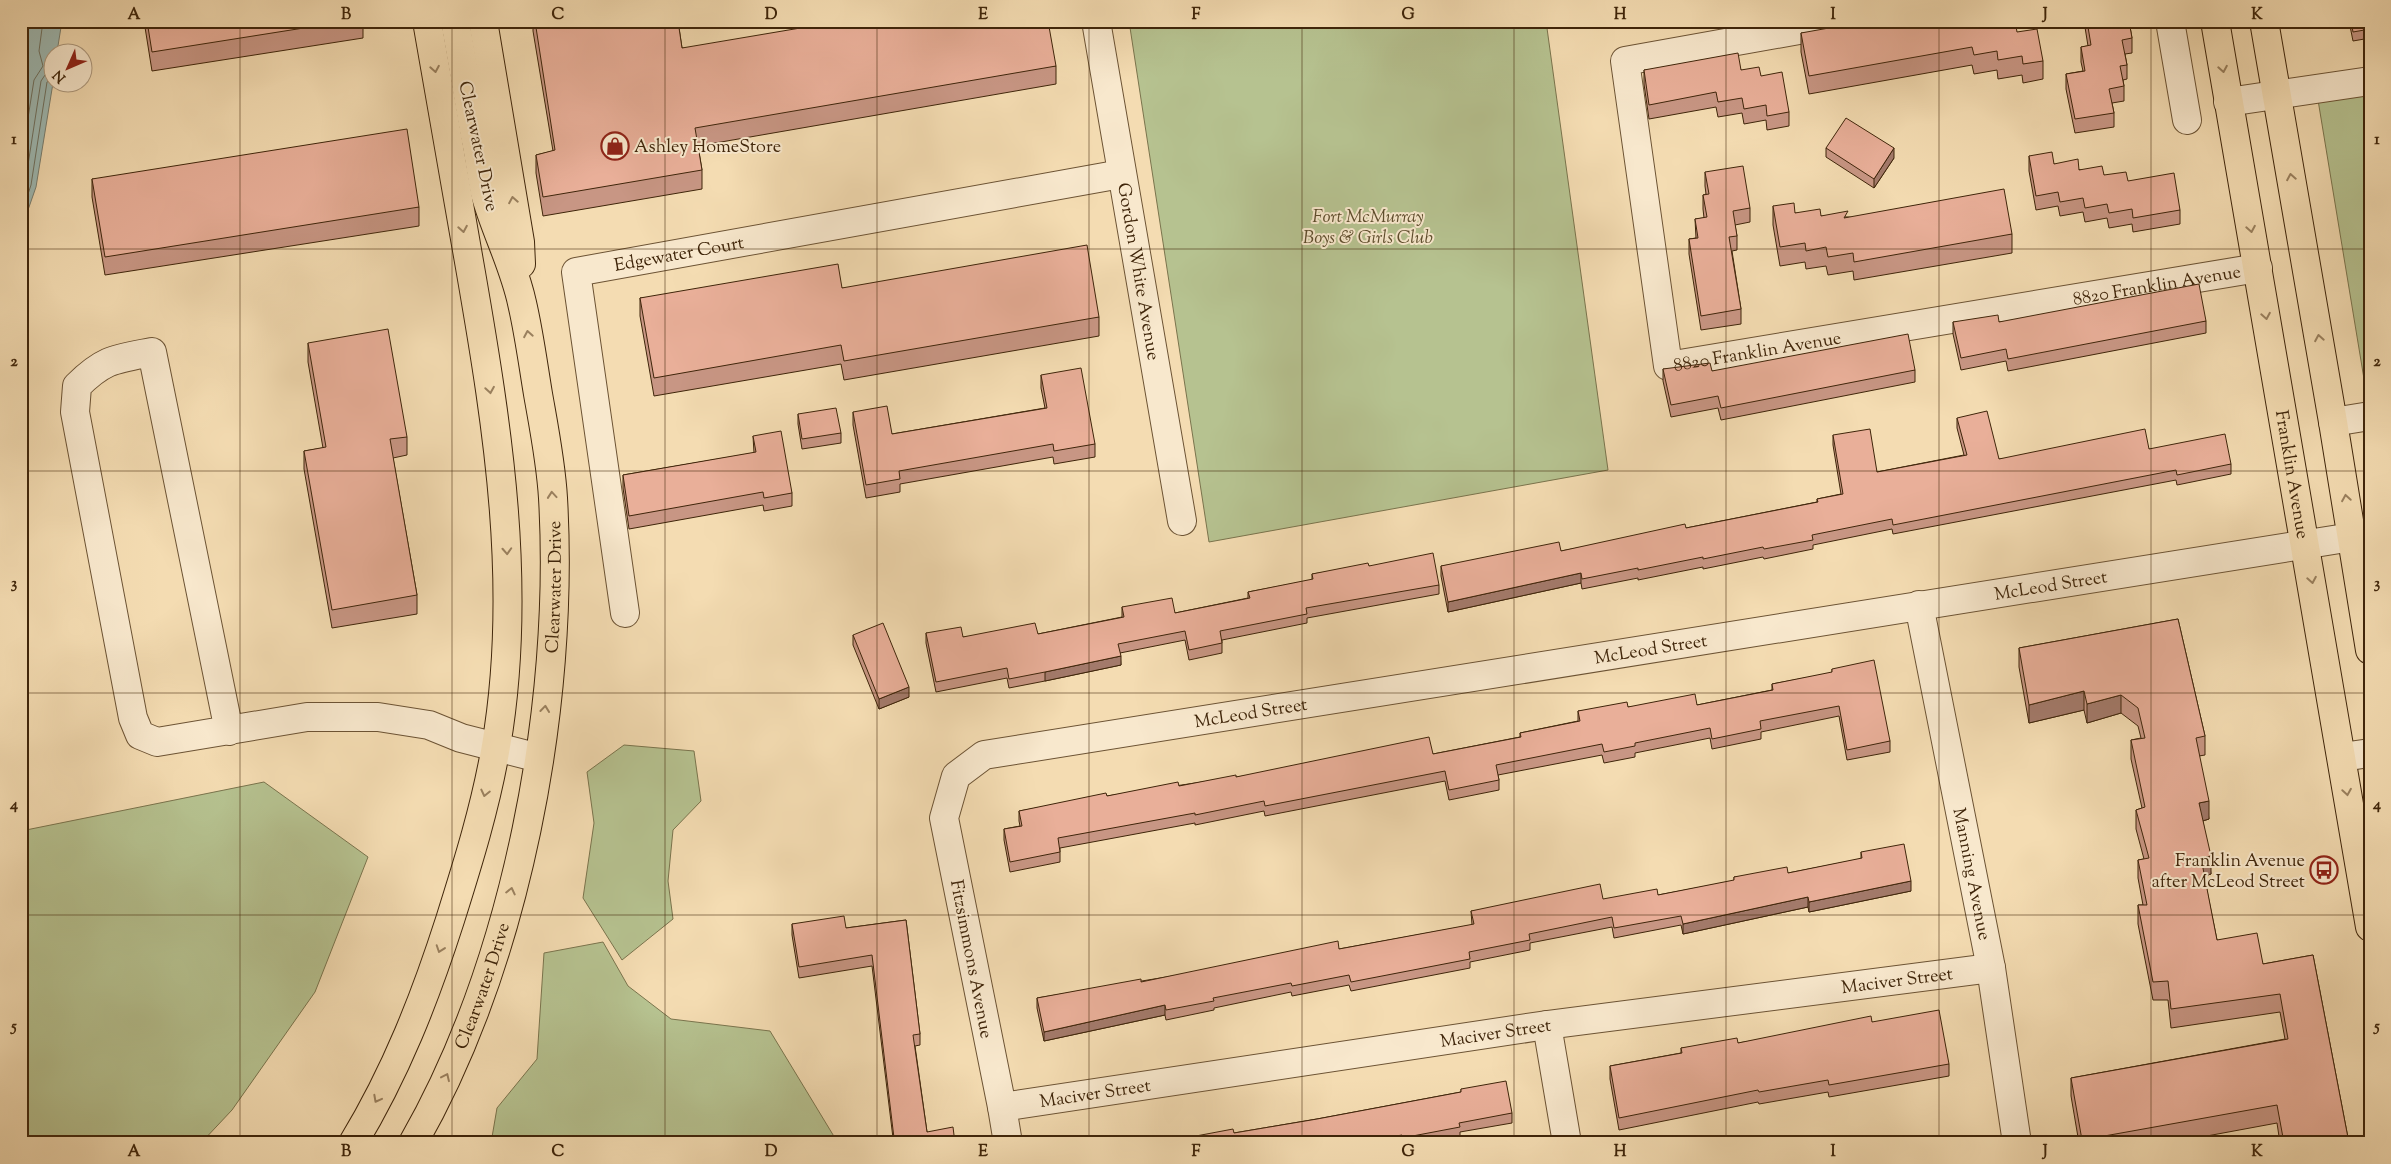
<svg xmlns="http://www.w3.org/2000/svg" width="2391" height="1164" viewBox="0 0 2391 1164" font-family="'Sorts Mill Goudy',serif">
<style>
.green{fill:#b6c290;stroke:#7a744d}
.water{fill:#9ebab4;stroke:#787e70}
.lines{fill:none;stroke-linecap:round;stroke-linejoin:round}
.shore{stroke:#6e705f;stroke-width:1}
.minor-casing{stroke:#6c5334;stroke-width:30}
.major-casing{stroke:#3f250a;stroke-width:30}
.minor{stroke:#f8e8cd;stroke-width:28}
.major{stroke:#f4dcb2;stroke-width:28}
.wall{fill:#c89684;stroke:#3f250a}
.shaded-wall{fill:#a37a6b;stroke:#3f250a}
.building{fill:#e9af99;stroke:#3f250a}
.oneway{stroke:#9a805e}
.grid{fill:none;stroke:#3f250a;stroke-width:1;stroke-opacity:0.55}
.labels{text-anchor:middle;stroke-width:4;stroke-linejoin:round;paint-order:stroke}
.street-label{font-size:18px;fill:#3f250a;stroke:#f8e8cd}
.poi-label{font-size:18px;fill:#3f250a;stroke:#f8e8cd;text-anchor:start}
.park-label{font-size:18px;font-style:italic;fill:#5d4c2c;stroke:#f8e8cd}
.neatline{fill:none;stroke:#3f250a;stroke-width:2}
.grid-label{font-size:16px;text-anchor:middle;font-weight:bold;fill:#3f250a}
</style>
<rect width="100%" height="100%" fill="#f4dcb2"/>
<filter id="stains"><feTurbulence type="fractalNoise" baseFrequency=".004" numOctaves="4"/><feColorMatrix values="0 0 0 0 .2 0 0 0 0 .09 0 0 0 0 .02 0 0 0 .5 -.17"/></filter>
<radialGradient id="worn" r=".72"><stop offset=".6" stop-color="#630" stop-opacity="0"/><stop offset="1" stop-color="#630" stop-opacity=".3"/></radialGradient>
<!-- green -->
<path class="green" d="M1129,21H1546L1608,470L1209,542Z
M2370,92V384L2365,385L2318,100Z
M624,745L694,751L701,801L673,830L668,881L673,919L622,960L583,898L594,823L587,772Z
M264,782L368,857L315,992L232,1110L201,1143H21V831Z
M603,942L628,986L671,1019L770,1031L838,1143H491L497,1108L537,1059L544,953Z"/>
<!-- water -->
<path class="water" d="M21,21H62L57,52H52L53,83L36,187L21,230Z"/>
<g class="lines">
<!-- shore -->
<path class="shore" d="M21,162L34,80L43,66L39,51L43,21
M21,196L25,184L41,81L45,75L52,71
M21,215L31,185L47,82L52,78"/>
<!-- minor casing -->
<g class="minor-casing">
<g id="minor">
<path id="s1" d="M1096,21L1182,521"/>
<path id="s2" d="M1849,21L1625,61L1668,366L2258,268"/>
<path d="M2170,21L2187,120"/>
<path d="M2228,102L2370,81"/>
<path d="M2333,422L2370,416"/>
<path id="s3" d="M1919,605L1991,968L2017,1143"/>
<path id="s4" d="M625,613L576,272L1121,174"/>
<path d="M229,731L152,352C115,359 104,359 77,386L75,412L133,718L140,735L157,742L307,717H378L429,725L461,738L539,758"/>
<path d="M2342,757L2370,753"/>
<path d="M1547,1025L1567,1143"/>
<path id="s5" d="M1002,1107L1547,1025L1991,968"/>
<path id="s6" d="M1008,1143L1002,1107L944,818L956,776L984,755L2352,537"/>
</g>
</g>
<!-- major casing -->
<g class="major-casing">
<g id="major">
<path d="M483,21L520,242L521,264"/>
<path id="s7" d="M2215,21L2370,927"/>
<path d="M2264,21L2333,422L2370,650"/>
<path d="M353,1143C396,1072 425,998 450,920C468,863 486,805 496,746C523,588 498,429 471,273C456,189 442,105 427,21"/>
<path id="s8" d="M413,1143C517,961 565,705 553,498C551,463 544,428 538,394C533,364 529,333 522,303C514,265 495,230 485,193C481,174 479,154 475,136C468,97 462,59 455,21"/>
</g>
</g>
<!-- minor -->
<use href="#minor" class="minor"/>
<!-- major -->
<use href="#major" class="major"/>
</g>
<!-- wall -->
<path class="wall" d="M144,21H363V38L152,71Z
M533,21H678L682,48L1056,66V84L698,146L702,170V189L543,216L536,173V155L553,151L533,31Z
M2084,21H2129L2132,38V53L2125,54L2127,65V79L2123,80L2124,86V101L2112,103L2114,113V127L2075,133L2066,89V74L2083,71L2081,62V47L2088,46Z
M2349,21H2370V38L2353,41Z
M1993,25L2017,32L2043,61V79L2023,83L2022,75L1998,79L1997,70L1974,74L1972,65L1809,94L1801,52V33Z
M1644,70H1741L1761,76L1789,112V126L1767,130L1766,120L1744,124L1742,113L1718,117L1716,107L1649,119L1644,84Z
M1826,148L1894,158L1874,188L1826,157Z
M2029,156L2054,164L2104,175L2180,210V224L2133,232L2132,224L2109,228L2107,218L2085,222L2083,212L2060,216L2058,206L2036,210L2029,171Z
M1705,172L1750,208V222L1735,225L1737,236V250L1732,251L1741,309V324L1701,330L1689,254V239L1696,238L1695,219L1704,218L1703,209V195L1706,194L1705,186Z
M92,179L419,207V226L105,275L92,197Z
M1773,206L1795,213L1821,216L1848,217L2012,234V253L1854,280L1853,271L1828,275L1826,266L1806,269L1805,262L1780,266L1773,225Z
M842,288L1099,317V336L844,380L841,364L654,396L640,316V298Z
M2206,321V333L2008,371L2006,361L1961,370L1953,334V322Z
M308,343L407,437V455L393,458L417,595V614L332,628L304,469V451L323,448L308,362Z
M1663,369L1712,371L1915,370V382L1721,420L1718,408L1671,417L1663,381Z
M1041,375L1095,444V457L1054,464L1053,457L900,484V492L866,498L853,425V412L892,434L1045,408L1041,388Z
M798,414L841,433V443L802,449L798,424Z
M1957,418L1999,459L2149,449L2231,464V474L2177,485L2176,480L1893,534L1892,529L1813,545V549L1764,559L1763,557L1703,569V567L1638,580V578L1582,589L1581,583L1448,612L1441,576V566L1561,551L1686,528L1817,502V499L1841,494L1833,445V435L1877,472L1964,455L1957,428Z
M753,436L792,493V506L764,511L763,505L629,529L623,488V475L754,453Z
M1369,566L1439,585V594L1307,618V623L1222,640V653L1189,660L1185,640L1120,653L1121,665L1045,681L1009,688L1007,678L936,692L926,643V633L963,637L1038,634L1122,617V607L1175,613L1248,598V592L1312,580V574Z
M2178,619L2205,736V755L2199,756L2209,819L2203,821L2211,874L2204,876L2217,940L2263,964L2313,955L2349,1143H2280L2277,1123L2169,1143H2079L2071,1096V1078L2285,1039L2280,1012L2171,1028L2168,1000H2153L2138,924V905H2143L2138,878V860L2144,859L2136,829V810L2142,808L2131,759V740L2141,738L2138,726L2121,713L2087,723L2084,710L2029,723L2019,667V648Z
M853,635L909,697L879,709L853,645Z
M1832,669L1890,741V752L1847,760L1839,716L1761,732V739L1712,749L1710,738L1635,753V757L1604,763L1602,755L1498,775L1499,780V790L1449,800L1445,781L1265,816L1264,811L1195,825V823L1060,848V862L1010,872L1004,840V829L1020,826L1019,821V811L1107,796L1236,777L1433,754L1520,737V733L1578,721V711L1628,707L1697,705L1772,690V684L1832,673Z
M1861,852L1911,891L1809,912L1808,907L1683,934L1681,925L1614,938L1612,927L1530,943V950L1470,962V968L1351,991L1349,985L1292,996L1291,992L1214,1008V1010L1166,1020L1165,1015L1044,1041L1037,1008V998L1339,949L1472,925L1471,911L1658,895L1734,881V877L1788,873L1861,859Z
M906,920L920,1034V1045L915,1046L927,1132L955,1143H878V1141L893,1138L872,966L799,978L792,935V924L846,928Z
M1872,1022L1949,1064V1076L1829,1097L1828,1092L1759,1104L1758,1102L1619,1130L1610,1079V1066L1681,1053V1048L1738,1043Z
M1461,1089L1512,1113V1123L1460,1132V1137L1430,1143H1159L1234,1133L1317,1119L1461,1092Z"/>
<!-- shaded-wall -->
<path class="shaded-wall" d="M1894,148V158L1874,188V179Z
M1581,573V583L1448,612V602Z
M1121,656V665L1045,681V672Z
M909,687V697L879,709V699Z
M2084,691V710L2029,723V705Z
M2121,695V713L2087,723V704Z
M2209,801V819L2199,822V803Z
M2211,856V874L2201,877V858Z
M1911,881V891L1809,912V902Z
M1808,897V907L1683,934V924Z
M1165,1005V1015L1044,1041V1032Z"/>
<!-- building -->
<path class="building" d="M147,21H348L152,52Z
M535,21H678L682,48L824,24L826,21H1048L1056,66L695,128L702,170L543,197L536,155L555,150Z
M1868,21H1992L1993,25L2015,21L2017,32L2037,29L2043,61L2023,64L2022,56L1998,60L1997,51L1974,55L1972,47L1809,76L1801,33Z
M2087,21H2129L2132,38L2122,40L2127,65L2120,66L2124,86L2109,89L2114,113L2075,119L2066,74L2085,71L2081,47L2091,45Z
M2351,21H2370V29L2353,32Z
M1738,53L1741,70L1759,67L1761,76L1782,72L1789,112L1767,116L1766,105L1744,109L1742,98L1718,102L1716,92L1649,105L1644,70Z
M1846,118L1894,148L1874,179L1826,148Z
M407,129L419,207L105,257L92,179Z
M2052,152L2054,164L2078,159L2079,170L2102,166L2104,175L2126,172L2128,181L2174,173L2180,210L2133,218L2132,209L2109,213L2107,204L2085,208L2083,198L2060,202L2058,192L2036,196L2029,156Z
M1743,166L1750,208L1733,211L1737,236L1729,237L1741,309L1701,316L1689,239L1698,238L1695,219L1707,217L1703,195L1709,194L1705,172Z
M2004,189L2012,234L1854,262L1853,253L1828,257L1826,247L1806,251L1805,243L1780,247L1773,206L1794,203L1795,213L1820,209L1821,216L1848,211L1844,218Z
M1087,245L1099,317L844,361L841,345L654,378L640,298L838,264L842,288Z
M2199,284L2206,321L2008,359L2006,349L1961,358L1953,322L1998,315L1999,322Z
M388,329L407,437L390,439L417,595L332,610L304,451L326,447L308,343Z
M1908,334L1915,370L1721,408L1718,396L1671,405L1663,369L1710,363L1712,371Z
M1081,368L1095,444L1054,451L1053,444L899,471L900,479L866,485L853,412L887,406L892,434L1047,408L1041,375Z
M836,408L841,433L802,439L798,414Z
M1987,411L1999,459L2145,429L2149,449L2225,434L2231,464L2177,475L2176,470L1893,525L1892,519L1812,535L1813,540L1764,549L1763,547L1703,559V557L1638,570V568L1582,579L1581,573L1448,602L1441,566L1559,542L1561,551L1685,524L1686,528L1818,502L1817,499L1843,494L1833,435L1870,429L1877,472L1967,455L1957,418Z
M781,431L792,493L764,498L763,492L629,516L623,475L756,452L753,436Z
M1433,553L1439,585L1306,608L1307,614L1220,631L1222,643L1189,650L1185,631L1118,644L1121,656L1045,672L1009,679L1007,668L936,682L926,633L961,627L963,637L1035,623L1038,634L1124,617L1122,607L1172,598L1175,613L1250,598L1248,592L1313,579L1312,574L1368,563L1369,566Z
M2178,619L2205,736L2196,738L2209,801L2199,803L2211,856L2201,858L2217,940L2257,933L2263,964L2313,955L2349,1143H2284L2277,1105L2082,1140L2071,1078L2288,1039L2280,994L2171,1009L2168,981L2153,982L2138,905H2147L2138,860L2149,858L2136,810L2145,807L2131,740L2145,738L2138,708L2121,695L2087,704L2084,691L2029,705L2019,648Z
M883,623L909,687L879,699L853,635Z
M1874,660L1890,741L1847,750L1839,706L1760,721L1761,729L1712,739L1710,728L1635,743V746L1604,752L1602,744L1496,765L1499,780L1449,790L1445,771L1265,806L1264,801L1195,815V813L1058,838L1060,852L1010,862L1004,829L1022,826L1019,811L1106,793L1107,796L1178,782L1179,786L1236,775V777L1429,737L1433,754L1521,737L1520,733L1580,721L1578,711L1627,702L1628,707L1695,694L1697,705L1773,690L1772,684L1832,672V669Z
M1904,844L1911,881L1809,902L1808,897L1683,924L1681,916L1614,928L1612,917L1529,934L1530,940L1469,952L1470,959L1351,982L1349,975L1292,986L1291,983L1213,998L1214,1001L1166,1010L1165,1005L1044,1032L1037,998L1141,979V982L1338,941L1339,949L1474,924L1471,911L1600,884L1603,899L1657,889L1658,895L1734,880V877L1787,867L1788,873L1862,858L1861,852Z
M844,916L846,928L906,920L920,1034L913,1035L927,1132L953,1127L955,1143H879L878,1141L894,1138L872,955L799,967L792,924Z
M1939,1010L1949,1064L1829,1085L1828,1080L1759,1092L1758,1090L1619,1118L1610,1066L1682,1053L1681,1048L1737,1038L1738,1043L1871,1016L1872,1022Z
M1506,1081L1512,1113L1459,1123L1460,1127L1402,1138V1135L1357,1143H1159L1233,1129L1234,1133L1317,1119L1461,1092V1089Z"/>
<!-- one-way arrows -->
<defs><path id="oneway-chevron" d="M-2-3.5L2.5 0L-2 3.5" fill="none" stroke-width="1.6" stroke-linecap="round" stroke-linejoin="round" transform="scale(1.25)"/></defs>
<g class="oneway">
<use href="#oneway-chevron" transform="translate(435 69) rotate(80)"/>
<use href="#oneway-chevron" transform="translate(2223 69) rotate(80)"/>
<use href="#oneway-chevron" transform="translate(2291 177) rotate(-100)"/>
<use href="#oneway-chevron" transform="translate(513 200) rotate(-100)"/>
<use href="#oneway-chevron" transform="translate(463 229) rotate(80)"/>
<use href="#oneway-chevron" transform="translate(2251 229) rotate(80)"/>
<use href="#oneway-chevron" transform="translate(2266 316) rotate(80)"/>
<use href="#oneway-chevron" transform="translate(528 334) rotate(-100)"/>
<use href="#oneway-chevron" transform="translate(2319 338) rotate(-100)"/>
<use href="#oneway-chevron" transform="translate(490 390) rotate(81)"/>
<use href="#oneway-chevron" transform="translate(552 495) rotate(-95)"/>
<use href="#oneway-chevron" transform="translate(2346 498) rotate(-99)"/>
<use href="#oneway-chevron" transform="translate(507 551) rotate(87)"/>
<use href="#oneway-chevron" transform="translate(2312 580) rotate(80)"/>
<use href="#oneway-chevron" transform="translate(545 709) rotate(-84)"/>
<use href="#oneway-chevron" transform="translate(2347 792) rotate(81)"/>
<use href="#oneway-chevron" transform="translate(485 793) rotate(103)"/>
<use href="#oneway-chevron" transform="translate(511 891) rotate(-77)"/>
<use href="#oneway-chevron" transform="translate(440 949) rotate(109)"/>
<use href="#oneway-chevron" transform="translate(446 1077) rotate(-65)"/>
<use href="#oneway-chevron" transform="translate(377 1099) rotate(118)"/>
</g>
<!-- grid -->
<path class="grid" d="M240,21V1143M452,21V1143M665,21V1143M877,21V1143M1089,21V1143M1302,21V1143M1514,21V1143M1726,21V1143M1939,21V1143M2151,21V1143M21,249H2370M21,471H2370M21,693H2370M21,915H2370"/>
<!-- icons -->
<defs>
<g id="shop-ring" transform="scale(1.4375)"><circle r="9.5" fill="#f8e8cd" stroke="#8f2418" stroke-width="1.5"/><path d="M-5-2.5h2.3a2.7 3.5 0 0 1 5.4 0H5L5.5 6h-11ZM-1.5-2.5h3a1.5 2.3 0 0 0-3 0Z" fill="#8f2418"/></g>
<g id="bus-ring" transform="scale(1.4375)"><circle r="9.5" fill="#f8e8cd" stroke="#8f2418" stroke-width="1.5"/><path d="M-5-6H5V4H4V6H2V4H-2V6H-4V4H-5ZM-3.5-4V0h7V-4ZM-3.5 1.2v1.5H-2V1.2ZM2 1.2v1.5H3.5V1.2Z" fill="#8f2418"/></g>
</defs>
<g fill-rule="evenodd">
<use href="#shop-ring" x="615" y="146"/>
<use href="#bus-ring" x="2324" y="870"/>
</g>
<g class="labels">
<!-- street labels -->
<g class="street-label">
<text transform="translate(479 146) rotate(78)" y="6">Clearwater Drive</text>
<text dy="6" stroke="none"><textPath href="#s4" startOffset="449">Edgewater Court</textPath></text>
<text dy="6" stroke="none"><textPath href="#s1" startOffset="254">Gordon White Avenue</textPath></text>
<text dy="6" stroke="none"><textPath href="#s2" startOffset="1031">8820 Franklin Avenue</textPath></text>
<text dy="6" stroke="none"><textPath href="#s2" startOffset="626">8820 Franklin Avenue</textPath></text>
<text dy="6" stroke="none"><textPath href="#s7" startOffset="460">Franklin Avenue</textPath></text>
<text dy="6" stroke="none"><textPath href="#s6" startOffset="1490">McLeod Street</textPath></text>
<text dy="6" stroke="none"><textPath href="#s8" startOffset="579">Clearwater Drive</textPath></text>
<text dy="6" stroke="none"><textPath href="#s6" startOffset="1085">McLeod Street</textPath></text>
<text dy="6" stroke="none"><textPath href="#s6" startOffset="680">McLeod Street</textPath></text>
<text dy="6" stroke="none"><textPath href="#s3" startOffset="274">Manning Avenue</textPath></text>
<text transform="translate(972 959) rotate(79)" y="6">Fitzsimmons Avenue</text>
<text dy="6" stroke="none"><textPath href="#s5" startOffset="904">Maciver Street</textPath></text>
<text dy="6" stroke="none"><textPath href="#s8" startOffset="172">Clearwater Drive</textPath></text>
<text dy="6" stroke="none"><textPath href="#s5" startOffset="499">Maciver Street</textPath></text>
<text dy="6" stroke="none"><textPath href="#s5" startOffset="94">Maciver Street</textPath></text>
</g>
<!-- poi labels -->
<g class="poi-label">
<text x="634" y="152">Ashley HomeStore</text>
<text x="2305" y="866" text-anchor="end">Franklin Avenue<tspan x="2305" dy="21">after McLeod Street</tspan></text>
</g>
<!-- park labels -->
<g class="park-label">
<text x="1368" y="222">Fort McMurray<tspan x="1368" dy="21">Boys &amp; Girls Club</tspan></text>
</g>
</g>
<!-- margin -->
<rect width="2391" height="1164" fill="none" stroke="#f4dcb2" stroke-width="55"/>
<!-- north arrow -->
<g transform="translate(68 68) rotate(225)"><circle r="24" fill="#f8e8cd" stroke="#ae9a7f"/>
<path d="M0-4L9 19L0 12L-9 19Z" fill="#8f2418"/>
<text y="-8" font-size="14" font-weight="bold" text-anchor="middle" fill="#3f250a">N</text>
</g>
<rect x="28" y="28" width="2336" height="1108" class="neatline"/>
<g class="grid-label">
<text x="134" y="19">A</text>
<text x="346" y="19">B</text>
<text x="558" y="19">C</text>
<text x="771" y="19">D</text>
<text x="983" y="19">E</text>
<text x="1196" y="19">F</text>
<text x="1408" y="19">G</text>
<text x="1620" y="19">H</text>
<text x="1833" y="19">I</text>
<text x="2045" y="19">J</text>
<text x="2257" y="19">K</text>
<text x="14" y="144">1</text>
<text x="2377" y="144">1</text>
<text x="14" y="366">2</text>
<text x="2377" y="366">2</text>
<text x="14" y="588">3</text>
<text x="2377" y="588">3</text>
<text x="14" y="809">4</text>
<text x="2377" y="809">4</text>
<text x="14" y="1031">5</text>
<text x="2377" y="1031">5</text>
<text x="134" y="1156">A</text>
<text x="346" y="1156">B</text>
<text x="558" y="1156">C</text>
<text x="771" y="1156">D</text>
<text x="983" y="1156">E</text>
<text x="1196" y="1156">F</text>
<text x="1408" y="1156">G</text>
<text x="1620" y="1156">H</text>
<text x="1833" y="1156">I</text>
<text x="2045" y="1156">J</text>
<text x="2257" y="1156">K</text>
</g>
<rect width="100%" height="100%" filter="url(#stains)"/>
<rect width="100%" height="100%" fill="url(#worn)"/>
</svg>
